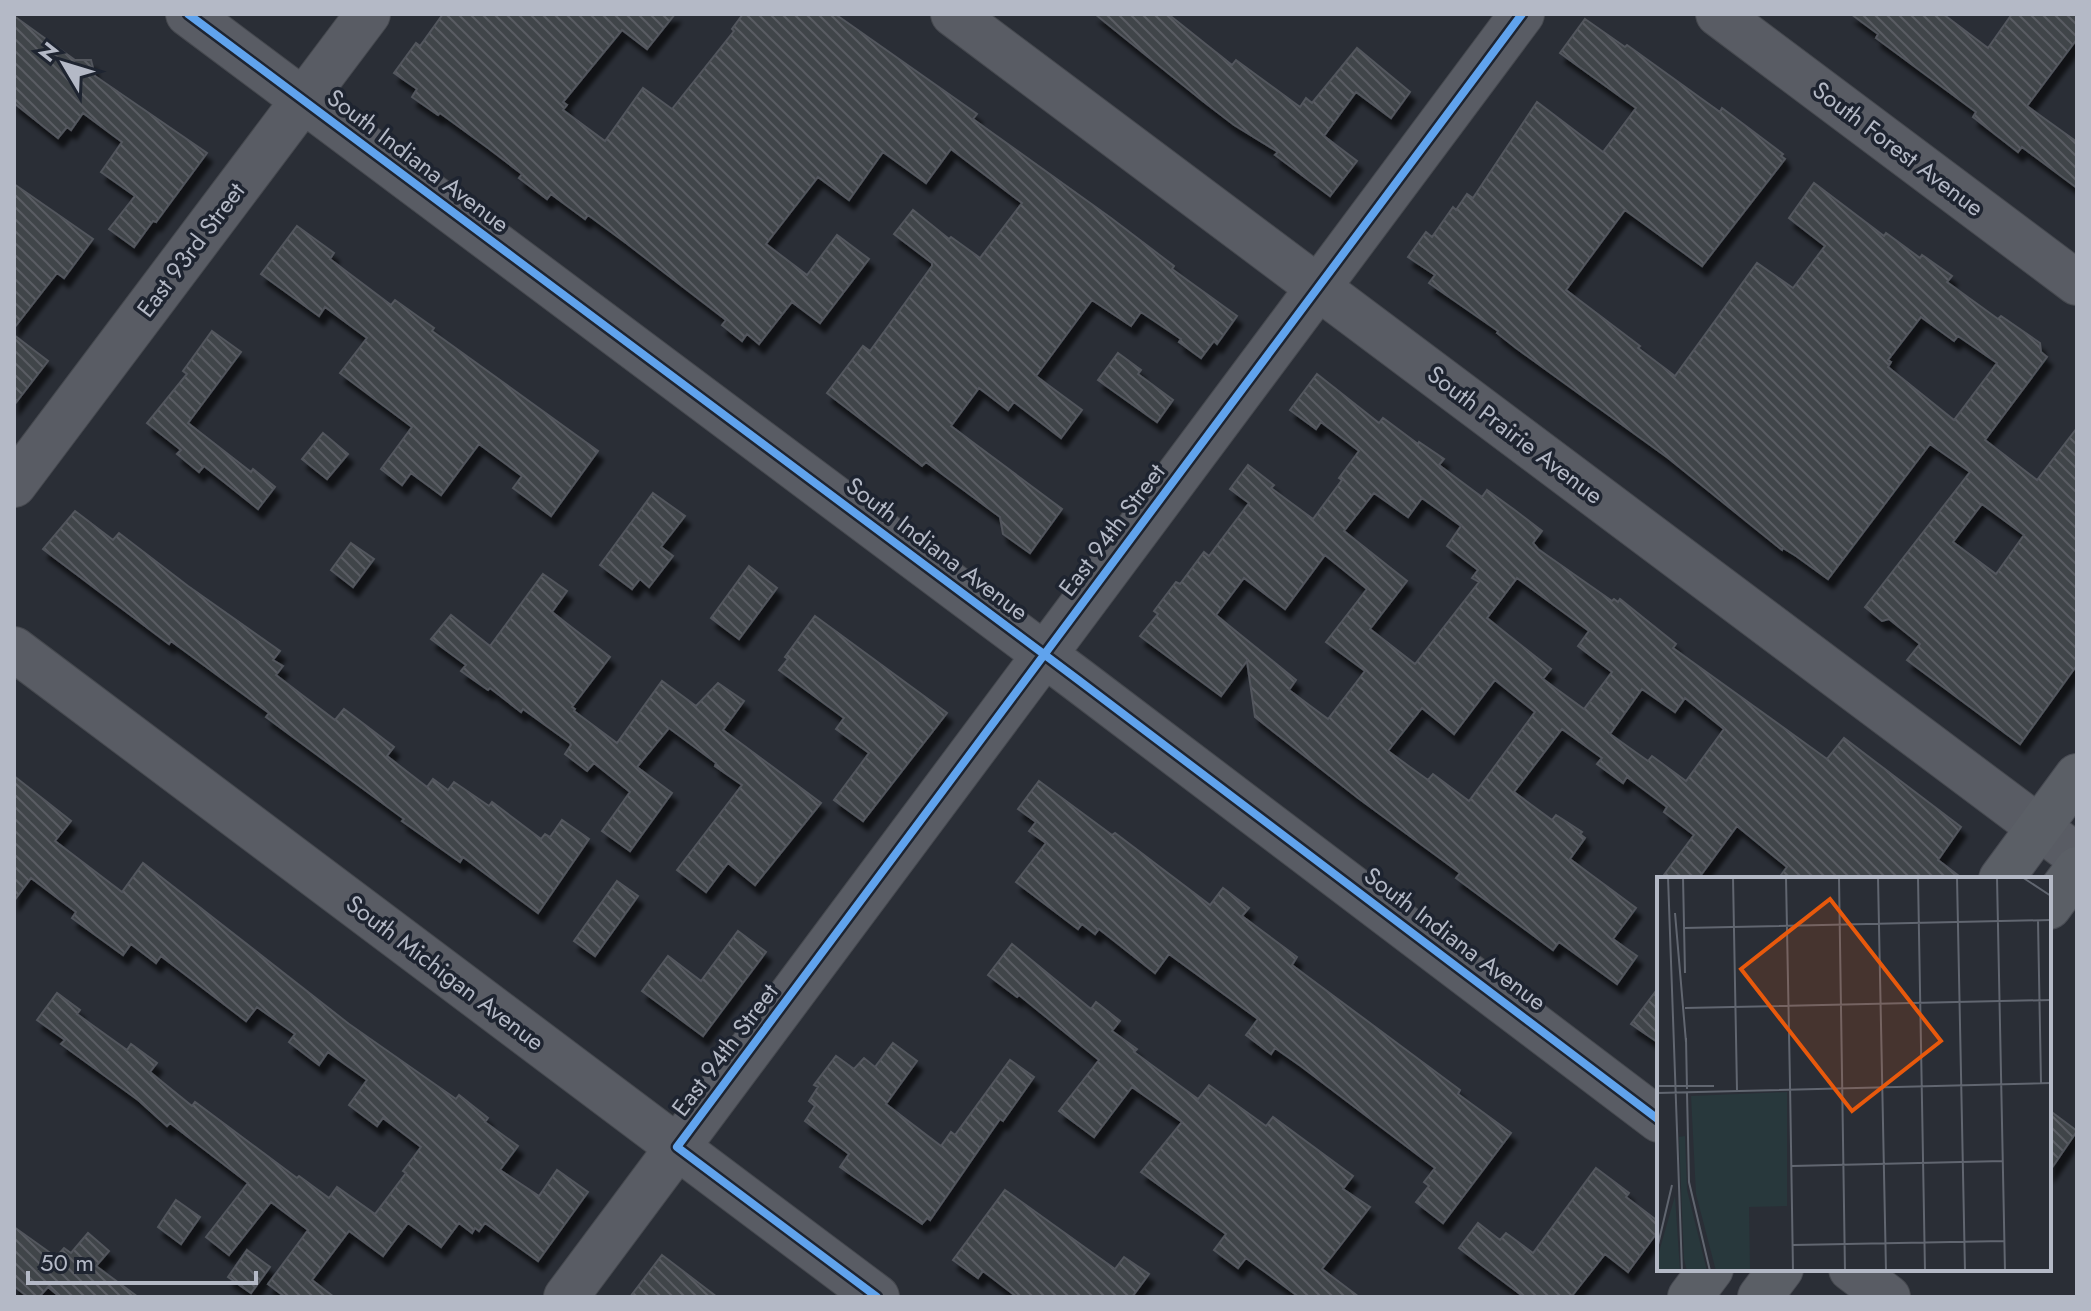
<svg xmlns="http://www.w3.org/2000/svg" width="2091" height="1311" viewBox="0 0 2091 1311" font-family="Jost,sans-serif">
<style>
.building{fill:url(#building-back-hatch);stroke:#52565d;stroke-width:2;fill-rule:evenodd;filter:url(#shadow)}
.lines{fill:none;stroke-linecap:round;stroke-linejoin:round}
.minor-casing{stroke:#46494f;stroke-width:46}
.major-casing{stroke:#484b53;stroke-width:46}
.minor{stroke:#595c64;stroke-width:44}
.major{stroke:#5b5f66;stroke-width:44}
.cycleway-casing{stroke:#1e2430;stroke-width:13}
.cycleway{stroke:#60a3ed;stroke-width:8}
.labels{text-anchor:middle;stroke-width:7;stroke-linejoin:round;paint-order:stroke}
.street-label{font-size:24px;fill:#b4b9c6;stroke:#1e2430}
.inset-road{fill:none;stroke:#616670;stroke-width:2}
.view{fill:#e8590c;fill-opacity:0.15;stroke:#e8590c;stroke-width:4}
.inset-edge{fill:none;stroke:#b4b9c6;stroke-width:4}
</style>
<defs>
<pattern id="building-back-hatch" width="6" height="6" patternUnits="userSpaceOnUse" patternTransform="scale(2)"><rect width="6" height="6" fill="#41444a"/><path d="M-1 5l2 2M0 0l6 6M5-1l2 2" fill="none" stroke="#5a5d63"/></pattern>
<filter id="shadow"><feDropShadow dx="5" dy="9" stdDeviation="2" flood-color="#0009"/></filter>
</defs>
<rect width="100%" height="100%" fill="#2a2e36"/>
<!-- building -->
<path class="building" d="M443,14H675L647,49L622,30L563,102L567,105L563,110L605,141L643,88L672,109L734,31L732,29L743,14H835L977,114L973,119L1111,218L1174,266L1172,269L1237,316L1217,344L1214,341L1201,358L1179,342L1181,339L1141,312L1131,326L1092,300L1036,376L1082,410L1061,438L1014,402L1008,410L979,388L951,426L1062,509L1030,553L1003,534L1000,517L926,462L922,466L827,393L863,346L870,351L932,266V263L894,234L913,210L949,239L951,237L980,258L1022,203L951,149L926,183L883,152L849,200L818,177L766,244L807,275L837,235L869,259L820,323L792,302L759,344L747,334L742,341L722,325L726,320L626,243L588,215L585,219L551,194L547,199L519,178L522,174L488,148L440,113L438,115L412,97L417,89L394,73L416,43L420,46Z
M1095,14H1168L1232,65L1236,60L1300,107L1306,98L1312,103L1357,48L1410,92L1391,118L1356,92L1324,136L1357,161L1330,196L1275,155L1278,152L1234,125L1204,102Z
M1851,14H1943L1988,48L2012,14H2077V39L2027,106L2077,142V188L2022,147L2018,152L1973,117L1976,112L1876,38L1878,34Z
M14,16L75,60H91L95,76L207,153L156,222L153,221L134,247L109,229L135,196L101,172L122,142L83,113L71,130L67,127L58,138L14,103Z
M1585,19L1625,47L1627,45L1720,112L1722,108L1783,154L1781,156L1785,159L1702,266L1625,210L1566,290L1640,346L1638,348L1675,376L1757,263L1793,288L1825,246L1789,218L1814,183L1884,236L1886,233L1920,258L1922,255L1952,276L1947,282L1998,319L2001,316L2040,343L2041,352L2047,357L1985,440L2037,480L2077,428V665L2020,744L1907,660L1920,644L1889,619L1882,621L1865,607L1970,472L1930,444L1828,579L1796,556L1783,548L1782,550L1668,458L1516,348L1497,333L1498,331L1429,283L1435,275L1408,257L1426,232L1432,237L1453,207L1456,210L1467,194L1473,198L1537,102L1603,152L1636,108L1560,53ZM1921,317L1954,341L1958,336L1997,363L1954,420L1888,367L1891,362L1888,360ZM1982,504L2024,535L1996,574L1953,542Z
M14,184L93,239L64,278L57,273L14,328Z
M297,226L334,253L330,259L391,305L395,300L434,328L432,331L598,451L551,516L513,488L522,476L479,444L441,495L411,473L402,485L381,469L412,427L340,373L367,338L325,307L319,316L261,274Z
M212,331L241,352L188,423L251,472L253,469L275,487L258,509L204,466L199,472L177,454L181,450L147,423L187,374L183,371Z
M14,335L48,361L14,405Z
M1118,353L1141,370L1138,374L1173,400L1157,422L1098,380Z
M1317,374L1379,423L1383,418L1418,444L1419,442L1444,459L1439,465L1482,497L1487,490L1516,511L1542,531L1533,543L1538,549L1612,601L1614,599L1618,602L1620,599L1676,644L1673,648L1827,759L1844,738L1961,827L1938,860L1963,879H1778L1787,867L1737,826L1698,879H1661L1694,835L1664,812L1667,807L1627,777L1623,783L1597,764L1602,758L1562,729L1514,792L1552,820L1556,815L1582,832L1580,834L1585,838L1570,859L1636,908L1613,939L1637,956L1617,984L1559,942L1553,950L1456,878L1460,873L1358,798L1255,717L1247,661L1221,696L1140,636L1158,614L1154,611L1176,582L1180,584L1204,552L1209,556L1249,503L1230,489L1248,465L1274,485L1271,488L1313,519L1342,480L1339,478L1359,451L1321,422L1316,429L1290,410ZM1374,493L1408,517L1422,498L1461,526L1447,546L1478,570L1472,578L1479,582L1415,664L1370,629L1407,581L1344,531ZM1325,555L1367,589L1326,642L1365,671L1328,719L1289,690L1296,680L1216,615L1244,578L1285,609ZM1517,578L1589,631L1578,646L1612,672L1584,709L1543,679L1551,669L1487,618ZM1495,680L1535,712L1469,801L1433,774L1428,780L1388,751L1422,708L1454,734ZM1642,689L1675,712L1685,698L1724,729L1686,781L1652,756L1648,761L1610,734Z
M323,433L348,454L327,479L302,459Z
M653,493L685,516L661,547L673,556L649,587L640,579L632,589L600,565Z
M75,511L113,540L119,533L188,586L280,651L273,660L283,666L276,675L335,720L344,709L394,747L387,756L427,787L433,779L448,790L454,782L489,806L492,802L541,839L545,834L550,837L562,820L589,839L538,913L463,857L460,862L402,821L404,819L362,788L266,717L269,713L171,641L169,644L43,549Z
M351,543L374,559L353,587L331,570Z
M749,566L777,588L739,639L711,618Z
M543,574L567,591L552,612L610,657L572,707L575,709L574,711L617,743L662,681L696,706L718,683L744,701L723,730L821,803L755,885L728,863L706,892L677,870L742,785L715,766L716,763L669,728L637,767L672,793L630,851L602,831L630,792L594,763L587,771L565,754L571,745L570,743L523,709L521,712L490,688L488,690L461,671L466,665L431,639L451,615L490,646Z
M815,616L947,713L863,821L834,800L869,753L836,729L844,718L779,670L788,659L785,657Z
M14,776L71,821L55,841L122,892L143,863L349,1024L456,1099L459,1095L488,1118L485,1122L518,1146L500,1170L539,1196L557,1170L588,1192L538,1261L485,1223L479,1231L475,1228L472,1233L459,1223L441,1247L408,1223L383,1256L349,1231L312,1280L334,1297H285L268,1284L308,1230L271,1202L229,1255L206,1237L248,1183L170,1123L167,1126L138,1100L61,1044L65,1040L37,1020L57,993L80,1010L77,1014L127,1050L131,1044L157,1063L150,1072L192,1106L195,1102L297,1178L299,1176L329,1198L337,1187L375,1214L406,1173L403,1171L421,1147L383,1118L377,1126L349,1105L367,1080L328,1052L319,1065L289,1042L295,1034L257,1007L246,1021L161,956L156,963L131,944L123,955L72,918L76,912L31,878L14,901Z
M1039,781L1112,835L1115,833L1210,905L1223,888L1249,908L1242,916L1297,957L1292,965L1460,1090L1458,1094L1511,1133L1443,1223L1416,1202L1429,1186L1424,1182L1435,1168L1302,1067L1275,1048L1271,1054L1246,1035L1258,1019L1169,954L1155,973L1099,929L1095,934L1082,924L1078,929L1016,882L1046,843L1029,831L1036,822L1018,809Z
M617,881L638,896L595,956L574,941Z
M738,931L766,952L703,1036L642,991L668,956L701,981Z
M1012,944L1091,1009L1096,1002L1120,1021L1112,1031L1137,1049L1134,1052L1198,1099L1209,1085L1266,1126L1273,1117L1353,1176L1343,1189L1370,1207L1322,1269L1359,1297H1299L1246,1258L1238,1268L1214,1250L1226,1234L1141,1172L1182,1122L1132,1087L1094,1137L1059,1111L1099,1060L1019,995L1017,997L988,975Z
M1659,987V1043L1631,1024Z
M893,1043L917,1061L886,1104L941,1146L951,1132L955,1135L1010,1060L1034,1077L1003,1121L1000,1119L930,1220L927,1218L922,1224L840,1167L849,1154L805,1121L815,1106L809,1101L818,1087L814,1085L836,1056L854,1069L864,1058L875,1067Z
M2049,1110L2077,1131L2049,1172Z
M1596,1168L1629,1193L1626,1197L1659,1222V1230L1628,1272L1605,1254L1571,1297H1524L1459,1248L1478,1223L1500,1240L1506,1233L1533,1253Z
M1005,1190L1115,1269L1124,1257L1149,1274L1132,1297H1017L983,1271L978,1278L953,1260Z
M176,1200L200,1217L181,1244L158,1227Z
M14,1227L56,1257L64,1248L71,1253L88,1233L109,1251L96,1266L138,1297H60L48,1287L39,1297H28L14,1286Z
M247,1250L270,1267L251,1293L228,1277Z
M662,1255L717,1297H630Z"/>
<g class="lines">
<!-- minor casing -->
<g class="minor-casing">
<path id="minor" d="M188,14L1077,679L1659,1120
M953,14L2077,856
M1718,14L2077,283
M14,485L368,14
M14,649L877,1297
M1851,1269L1888,1297
M566,1297L1522,14"/>
</g>
<!-- major casing -->
<g class="major-casing">
<path id="major" d="M2001,879L2077,776
M2049,907L2077,869
M1690,1297L1711,1269
M1760,1297L1781,1269"/>
</g>
<!-- minor -->
<use href="#minor" class="minor"/>
<!-- major -->
<use href="#major" class="major"/>
<!-- cycleway casing -->
<g class="cycleway-casing">
<path id="cycleway" d="M188,14L1077,679L1659,1120
M877,1297L677,1147L1522,14"/>
</g>
<!-- cycleway -->
<use href="#cycleway" class="cycleway"/>
</g>
<g class="labels">
<!-- street labels -->
<g class="street-label">
<text transform="translate(1898 149) rotate(37)" y="8">South Forest Avenue</text>
<text transform="translate(418 161) rotate(37)" y="8">South Indiana Avenue</text>
<text transform="translate(191 250) rotate(-53)" y="8">East 93rd Street</text>
<text transform="translate(1515 435) rotate(37)" y="8">South Prairie Avenue</text>
<text transform="translate(1112 530) rotate(-53)" y="8">East 94th Street</text>
<text transform="translate(937 549) rotate(37)" y="8">South Indiana Avenue</text>
<text transform="translate(1455 939) rotate(37)" y="8">South Indiana Avenue</text>
<text transform="translate(445 973) rotate(37)" y="8">South Michigan Avenue</text>
<text transform="translate(725 1050) rotate(-53)" y="8">East 94th Street</text>
</g>
</g>
<!-- overview -->
<g transform="translate(1657 877)">
<rect width="394" height="394" fill="#2a2e36"/>
<path d="M28,259L30,313L50,394H30L27,382L22,260ZM18,319L23,394H1L0,382Z" fill="#28383c"/>
<path d="M130,215V329L92,330L93,394H59L39,317L34,219Z" fill="#28383c"/>
<path class="inset-road" d="M11,0L25,394M26,0L28,96M76,0L80,213M129,0L133,207M182,0L188,394M221,0L229,394M261,0L268,394M300,0L308,394M340,0L348,394M365,0L394,19M18,36L29,165M381,44L384,206M27,51L394,43M0,114V271M28,131L394,123M29,161L30,212M133,207L136,394M0,209H57M0,216L394,206M30,216L32,305L53,394M135,289L346,284M136,368L347,364M0,372L15,308"/>
<path class="view" d="M173,22L284,164L195,234L84,92Z"/>
<rect width="394" height="394" class="inset-edge"/>
</g>
<!-- border -->
<rect width="2091" height="1311" fill="none" stroke="#b4b9c6" stroke-width="32"/>
<!-- north arrow -->
<g transform="translate(64 64) rotate(308)" stroke="#1e2430" stroke-width="6" paint-order="stroke">
<path d="M0-6L14 30L0 20L-14 30Z" fill="#b4b9c6"/>
<text y="-12" font-size="22" font-weight="bold" text-anchor="middle" fill="#b4b9c6">N</text>
</g>
<!-- scale -->
<path d="M28 1271v12h228v-12" fill="none" stroke="#b4b9c6" stroke-width="4"/>
<text x="40" y="1271" font-size="24" fill="#b4b9c6" stroke="#1e2430" stroke-width="6" paint-order="stroke">50 m</text>
</svg>
